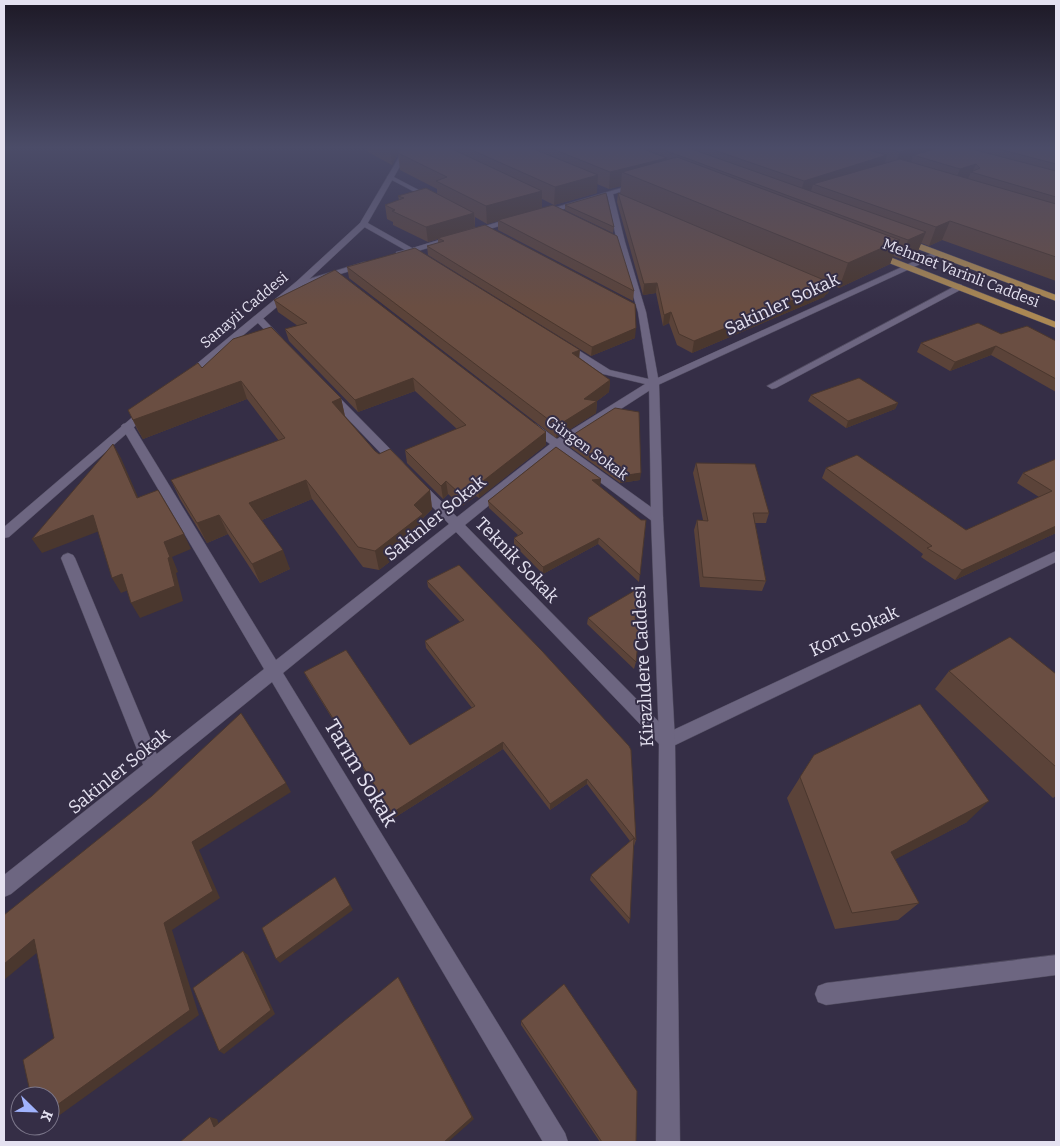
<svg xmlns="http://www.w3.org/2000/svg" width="1060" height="1146" viewBox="0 0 1060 1146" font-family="Bitter,serif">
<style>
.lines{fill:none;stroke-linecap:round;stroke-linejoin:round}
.service-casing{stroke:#504b5f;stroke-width:1}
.minor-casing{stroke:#504b5f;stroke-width:1}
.tertiary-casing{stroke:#504b5f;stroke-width:1}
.primary-casing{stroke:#504b5f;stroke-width:1}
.service{fill:#6d6681;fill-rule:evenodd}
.minor{fill:#6d6681;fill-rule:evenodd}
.tertiary{fill:#6d6681;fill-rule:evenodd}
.primary{fill:#ab8853;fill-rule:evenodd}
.wall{fill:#5b4339}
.shaded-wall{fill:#4a372e}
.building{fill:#6a4e42;stroke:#4a372e}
.labels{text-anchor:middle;stroke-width:4;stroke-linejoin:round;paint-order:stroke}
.far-street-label{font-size:15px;fill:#e4e1f0;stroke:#352e46}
.street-label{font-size:18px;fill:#e4e1f0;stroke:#352e46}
.near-street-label{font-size:21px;fill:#e4e1f0;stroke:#352e46}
</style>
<rect width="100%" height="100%" fill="#352e46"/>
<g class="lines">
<!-- service casing -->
<g class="service-casing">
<path id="service" d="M959,284L962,285V289L776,388L772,389L767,386Z
M68,553L73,555L75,558L162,767L159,773L153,775L147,773L144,767L61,558L63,555Z
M1056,955V975L826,1005L818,1002L815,994L818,986L826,983Z"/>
</g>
<!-- minor casing -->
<g class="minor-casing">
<path id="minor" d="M390,175L434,198L435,199L430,200L388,178L387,177Z
M638,183L641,185L640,186L544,215L537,213Z
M512,218L519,220L418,251L419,255L410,253L396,256V252L405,250L359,224L366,222L412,248Z
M935,252L942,254L658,385L565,445L662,515L663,518L662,521H652L557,450L465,525L669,732L1056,551V562L667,749L661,746L456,532L283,673L565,1133L568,1142H543L272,682L11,894L4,897V875L264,669L121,426L123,424L127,423L133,426L276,660L449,524L414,488L412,485L414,482H422L457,517L550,444L528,428L526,426L528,424H536L557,439L645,384L603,374L561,347V343H567L610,370L653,380Z
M364,262H367V266L300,286L296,283Z
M258,315L261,316L283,339V343H277L255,320L253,318Z
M329,390L333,391L402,461L404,464L402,467H394L325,395L324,393L325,391Z"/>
</g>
<!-- tertiary casing -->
<g class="tertiary-casing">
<path id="tertiary" d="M405,147H411L366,226L303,285L190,380H182V376L297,281L360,223Z
M610,192L613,194L625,242L646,312L659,383L663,518L675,741L680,1142H656L659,741L651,518L649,383L638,312L617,242L607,194Z
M146,408L150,409L151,411L150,413L9,537L4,538V527L142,409Z"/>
</g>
<!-- primary casing -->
<g class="primary-casing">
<path id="primary" d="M899,238H905L1056,295V301L899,242Z
M871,252H877L1056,322V328L871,256Z"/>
</g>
<!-- service -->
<use href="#service" class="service"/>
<!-- minor -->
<use href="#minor" class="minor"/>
<!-- tertiary -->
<use href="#tertiary" class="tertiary"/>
<!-- primary -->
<use href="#primary" class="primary"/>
</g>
<!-- wall -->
<path class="wall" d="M367,147H1056V281L942,240L929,246L921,243L918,251L901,259L893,256L890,264L839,288L831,284L828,293L825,295L824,297L692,353L677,345L669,323L663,326L656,293L643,295L617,202L618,193L620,194L621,186L609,189L597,184V193L554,205L542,199V208L634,291L633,301L498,230V221L487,224L475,217V227L635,338L591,356L428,255L427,246L438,243V239L428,242L393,225V222L387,219L385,205L399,200L398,196L437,194V189L400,170L398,154L392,165L368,152Z
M565,205L614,227L613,233L565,210Z
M347,267L580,358L610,380L609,392L597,401L596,413L556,438L349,278Z
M274,300L546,432V445L479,498L476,496L462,506L448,494L443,499L407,463L405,450L457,429L415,391L358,412L289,341L285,329L298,326L278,312Z
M1001,334L1056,341V392L991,355L950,371L917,352L921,343Z
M202,368L341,398L345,416L375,451L430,490L432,509L423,518L426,534L379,570L363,567L312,499L262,520L290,569L260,583L228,534L207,543L180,499L171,480L279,441L247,399L143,439L137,429L128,410Z
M811,395L898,403L895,409L846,428L808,401Z
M568,438L640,480L620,483L567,445Z
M556,447L601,479L600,486H599L641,520H646L639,582L598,544L543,574L514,545V538L518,535L489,508L488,501Z
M1056,459V533L955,580L921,557L923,554L822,478L826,468L966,530L1039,497L1017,483L1023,473Z
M696,463L769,513L766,523H755L766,581L762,591L700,587L694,530L697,520H703L693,473Z
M459,565L636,840L634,846L633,845L630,919L629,924L590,880L591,875L630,841L587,784L550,810L503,749L394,818L307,678L304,672L410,745L472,708L426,648L425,641L460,622L428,587L427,581Z
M588,618L635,619L636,662L634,669L587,624Z
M949,671L1056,674V796L1053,798L935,689Z
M814,755L967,822L895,859L919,903L898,920L835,929L787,798Z
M521,1021L636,1142H600L521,1025Z"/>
<!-- shaded-wall -->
<path class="shaded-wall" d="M391,147H403L398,153V154L392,165L390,149Z
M916,147H936L933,156L913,155L911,163L894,168L900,152Z
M887,155L882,172L813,184L810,195L799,198L804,181Z
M667,158L665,174L622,172L621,186L609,189L610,172Z
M976,164L972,173L971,172L967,181L953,186L960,169Z
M598,175L597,193L554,205L555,187Z
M542,191V209L487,224L486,206Z
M474,213L475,227L428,242L426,227Z
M950,221L942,240L929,246L936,227Z
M926,232L918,251L901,259L908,240Z
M900,240L890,264L839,288L848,263Z
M657,283L656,293L643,295L644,284Z
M831,283L828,293L825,295L824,297L692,353L694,341Z
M671,312L669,323L663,326L664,315Z
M636,328L635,338L591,356L592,347Z
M996,346L991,355L950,371L955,362Z
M580,350L579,361L572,353Z
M413,378L415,391L358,412L355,400Z
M610,380L609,392L597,401L596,413L556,438L557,426L584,399Z
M241,381L247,399L143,439L133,420Z
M341,398L345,417L332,402Z
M898,403L895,409L846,428L848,421Z
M546,432V445L479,498L478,485Z
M113,444L121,458L145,513L137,498Z
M641,473L640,480L620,483L621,476Z
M601,479L600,486L592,487V480Z
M306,480L312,499L257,522L249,503Z
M446,481L448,494L443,499L441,486Z
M475,483L476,496L462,506L460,494Z
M430,490L432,509L423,518L426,534L379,570L375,551L414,505Z
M93,515L102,530L42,553L32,539Z
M219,515L228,534L207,543L197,523Z
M1056,526V533L955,580L962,570Z
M184,534L191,549L172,557L178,572L176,573L183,601L140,618L131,603L168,558L164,542Z
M599,538L598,544L543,574V567Z
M283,550L290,569L260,583L252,564Z
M122,574L131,589L121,593L112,578Z
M503,742V749L394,818L392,813Z
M587,779V784L550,810V804Z
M286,783L291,792L199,850L220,898L172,930L199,1015L50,1122V1110L192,842Z
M989,801L967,822L873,871L891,852Z
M335,877L353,910L280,963L276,959Z
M34,939L45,946L4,980V964Z
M243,951L248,955L275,1014L224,1054L219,1051Z
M401,982L474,1119L448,1142H444Z
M210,1117L217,1119L221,1130L214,1127Z"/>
<!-- building -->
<path class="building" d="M402,147H448L542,191L486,206L436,181L447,177L398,153Z
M465,147H529L598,175L555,187Z
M548,147H638L667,158L610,172Z
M656,147H686L926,232L908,240Z
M705,147H858L887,155L804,181Z
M882,147H916L900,152Z
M943,147H964L1056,171V197L971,172L980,168L976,164L960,169L913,155Z
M991,147H1056V164Z
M677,157L900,240L848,263L622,172Z
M900,159L1056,204V257L950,221L936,227L813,184Z
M426,188L474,213L426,227L392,211L395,210L385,205L404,198L398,196Z
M606,193L614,227L565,205Z
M618,193L831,283L825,285L827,286L694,341L679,334L671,312L664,315L657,283L644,284Z
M553,205L617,236L634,291L498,220Z
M485,225L635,304L636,328L592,347L427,246L444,241L438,238Z
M415,248L580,350L572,353L610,380L584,399L597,401L557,426L347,267Z
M335,270L546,432L478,485L475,483L460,494L446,481L441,486L405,450L466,425L413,378L355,400L285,329L307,323L274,300Z
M978,323L1001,334L1027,326L1056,341V379L996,346L955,362L921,343Z
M271,327L341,398L332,402L375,451L379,454L390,449L430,490L414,505L423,514L375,551L358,547L306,480L249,503L283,550L252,564L219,515L197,523L171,480L285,438L241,381L133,420L128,410L198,363L202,368L233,339Z
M859,378L898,403L848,421L811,395Z
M615,408L639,412L641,473L621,476L568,438Z
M113,444L137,498L158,490L184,534L164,542L170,557L168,558L175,586L131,603L122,574L112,578L93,515L32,539Z
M556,447L601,479L592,480L641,520H646L640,575L599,538L543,567L514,538L523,533L488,501Z
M857,455L966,530L1052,491L1023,473L1056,459V526L962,570L927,548L932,546L826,468Z
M696,463L755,464L769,513H753L766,581L703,577L697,520L708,521Z
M459,565L542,651L629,746L631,750L636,840L587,779L550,804L503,742L392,813L304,672L346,650L410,745L475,706L425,641L464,620L427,581Z
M639,588L635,619L640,623L636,662L588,618Z
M1010,637L1056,674V767L949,671Z
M920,704L989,801L891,852L919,903L852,913L800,777L814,755Z
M241,713L286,783L192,842L213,891L164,923L190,1010L50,1110V1096H31L23,1060L54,1038L34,939L4,964V915L152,796Z
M634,838L630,919L591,875Z
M335,877L350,905L276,959L262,928Z
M243,951L271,1010L219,1051L193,988Z
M398,977L472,1117L444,1142H180L210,1117L214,1127Z
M564,984L637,1091L636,1142H602L521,1021Z"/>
<!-- sky -->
<linearGradient id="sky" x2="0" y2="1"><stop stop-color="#1d1926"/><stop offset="0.48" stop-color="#4b4c68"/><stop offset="1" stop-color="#4b4c68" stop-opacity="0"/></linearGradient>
<rect width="1060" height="307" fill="url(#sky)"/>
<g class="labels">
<!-- far-street labels -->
<g class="far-street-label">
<text transform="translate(961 273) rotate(21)" y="5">Mehmet Varinli Caddesi</text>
<text transform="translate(244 310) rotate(-40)" y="5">Sanayii Caddesi</text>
<text transform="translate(587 448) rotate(36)" y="5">Gürgen Sokak</text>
</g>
<!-- street labels -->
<g class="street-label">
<text transform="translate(782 304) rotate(-25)" y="6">Sakinler Sokak</text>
<text transform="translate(435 518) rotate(-39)" y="6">Sakinler Sokak</text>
<text transform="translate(517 560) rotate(46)" y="6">Teknik Sokak</text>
<text transform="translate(854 631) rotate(-25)" y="6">Koru Sokak</text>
<text transform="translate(643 666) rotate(-93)" y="6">Kirazlıdere Caddesi</text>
<text transform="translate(119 771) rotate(-39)" y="6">Sakinler Sokak</text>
</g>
<!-- near-street labels -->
<g class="near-street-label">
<text transform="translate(361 773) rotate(59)" y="7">Tarım Sokak</text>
</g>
</g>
<!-- border -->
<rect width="1060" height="1146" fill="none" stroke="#e4e1f0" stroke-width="10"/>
<!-- north arrow -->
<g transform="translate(35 1111) rotate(113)"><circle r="24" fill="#352e46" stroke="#7b768a"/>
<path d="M0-4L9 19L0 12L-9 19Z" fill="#a0b3fd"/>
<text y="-8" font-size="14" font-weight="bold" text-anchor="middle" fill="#e4e1f0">K</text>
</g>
</svg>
